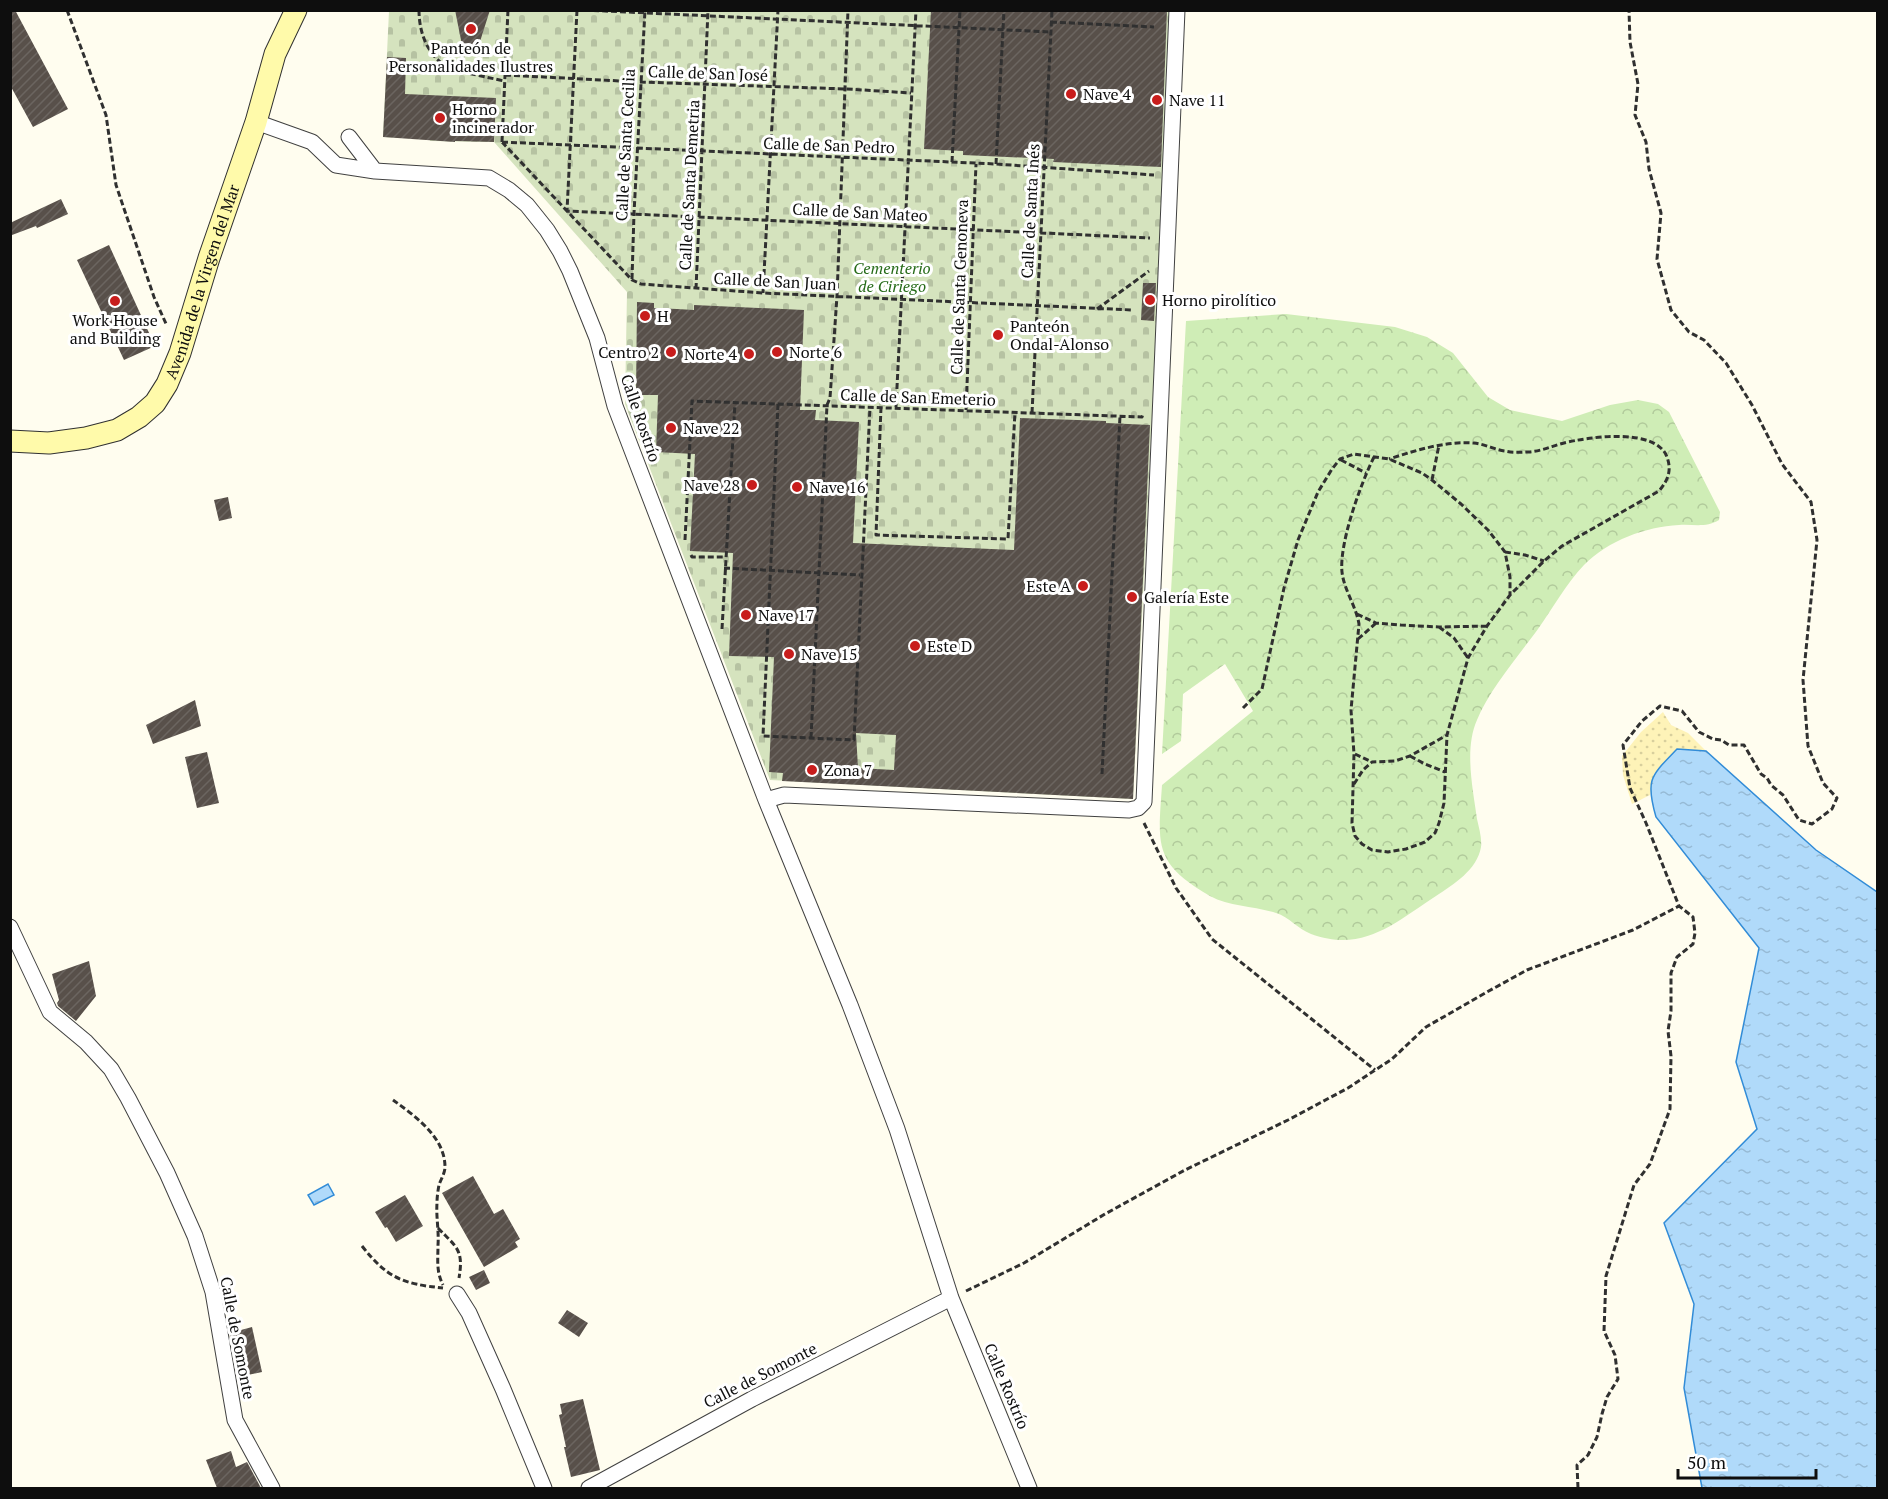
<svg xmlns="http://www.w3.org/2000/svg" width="1888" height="1499" viewBox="0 0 1888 1499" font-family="'PT Serif',serif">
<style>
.sand{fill:url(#sand-dots)}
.cemetery{fill:url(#cemetery-stones)}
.park{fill:url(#park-crowns)}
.water{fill:url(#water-ripples);stroke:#328cd7;stroke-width:1.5}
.building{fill:url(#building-hatch);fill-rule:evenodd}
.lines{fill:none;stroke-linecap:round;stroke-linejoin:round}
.street-casing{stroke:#414141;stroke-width:17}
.secondary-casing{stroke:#303030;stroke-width:23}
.path{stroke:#303030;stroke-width:3;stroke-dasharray:6 3;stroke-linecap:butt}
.street{stroke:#fff;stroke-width:15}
.secondary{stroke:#fffaaa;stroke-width:21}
.poi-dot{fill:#c81d1c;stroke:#fff;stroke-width:2}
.labels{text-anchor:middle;stroke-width:6;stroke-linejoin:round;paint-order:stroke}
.poi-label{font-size:16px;fill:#0e0e0e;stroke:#fff;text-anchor:start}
.street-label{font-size:16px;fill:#0e0e0e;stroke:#fff}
.park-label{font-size:16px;font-style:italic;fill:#266b19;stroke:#fff}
</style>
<defs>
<pattern id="sand-dots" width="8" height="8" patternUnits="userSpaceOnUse" patternTransform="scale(1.5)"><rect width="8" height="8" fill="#fef3b8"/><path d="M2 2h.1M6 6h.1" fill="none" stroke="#d8cf9d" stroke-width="1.8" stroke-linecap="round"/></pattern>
<pattern id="cemetery-stones" width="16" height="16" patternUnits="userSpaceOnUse" patternTransform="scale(1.5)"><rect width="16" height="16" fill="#d5e3be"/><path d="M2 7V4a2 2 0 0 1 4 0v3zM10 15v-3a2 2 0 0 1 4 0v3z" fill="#b6c2a2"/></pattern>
<pattern id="park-crowns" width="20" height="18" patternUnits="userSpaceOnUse" patternTransform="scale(1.5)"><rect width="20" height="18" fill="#cfedb6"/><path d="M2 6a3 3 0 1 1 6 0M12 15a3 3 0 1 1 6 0" fill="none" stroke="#b1ca9b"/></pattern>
<pattern id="water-ripples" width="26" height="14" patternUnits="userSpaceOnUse" patternTransform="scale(1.5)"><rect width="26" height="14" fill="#b0dafa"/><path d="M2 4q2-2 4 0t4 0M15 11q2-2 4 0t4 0" fill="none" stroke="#96bad5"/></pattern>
<pattern id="building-hatch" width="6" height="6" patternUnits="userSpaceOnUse" patternTransform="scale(1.5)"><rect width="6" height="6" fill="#58504a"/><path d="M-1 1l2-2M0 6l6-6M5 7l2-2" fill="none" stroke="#6b6560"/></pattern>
</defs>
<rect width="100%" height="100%" fill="#fffdef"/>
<!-- sand -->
<path class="sand" d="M1663,712L1671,725L1688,733L1706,751L1677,749L1654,774L1650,795L1632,804L1623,775L1622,756L1641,732Z"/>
<!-- cemetery -->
<path class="cemetery" d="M389,11H1172L1133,799L770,780L625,404L627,292L494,142L430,141V139L383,137Z"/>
<!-- park -->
<path class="park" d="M1286,314L1395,327L1427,337L1453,353L1488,397L1510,410L1562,421L1610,405L1638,400L1658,404L1669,412L1720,512L1719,520C1706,528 1694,524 1679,525C1645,527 1609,540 1584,565C1566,584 1553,608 1538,629C1519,655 1489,690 1477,720C1464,749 1473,789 1477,819C1479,828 1482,838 1481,847C1477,870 1454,884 1436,896C1394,923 1364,953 1311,934C1298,929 1289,917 1276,913C1255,906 1230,907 1210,896C1153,863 1158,845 1162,785L1253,711L1225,664L1183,694L1181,741L1162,754L1186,321Z"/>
<!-- water -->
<path class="water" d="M1677,749L1706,751L1816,850L1877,892V1488H1702L1684,1388L1694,1304L1664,1223L1757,1129L1736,1062L1759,948L1656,817C1645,779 1651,776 1677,749Z
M328,1184L334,1195L314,1205L308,1195Z"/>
<!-- building -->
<path class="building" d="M10,10H15L68,109L33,127L10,85Z
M455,10H490L477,51L463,50Z
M931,10H1167L1161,167L1053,162L1054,159L963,155V151L924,149Z
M387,57L406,58L405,94L496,98L494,142L455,141V142L383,137Z
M61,199L68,214L37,228L36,226L12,235L10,223Z
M109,245L155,346L124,360L77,260Z
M1143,283H1156L1154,321L1141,320Z
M637,302L654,303V308L677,309L694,310V305L804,310L800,410H816L815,420L859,422L853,543L1014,550L1020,418L1106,421V423L1150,425L1133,799L782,781L783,773L769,772L774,657L729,656L733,553L690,551L695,454L656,452L658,395H636ZM856,733L896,735L894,770L858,768Z
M228,497L232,518L219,521L214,500Z
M195,700L201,726L153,744L146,725Z
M207,752L219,803L197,808L185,757Z
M89,961L96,996L76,1021L58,1006L57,1003L59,1000L52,974Z
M473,1176L494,1214L503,1209L520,1239L515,1242L518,1247L484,1267L442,1193Z
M405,1195L423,1226L396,1242L387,1227L385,1228L375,1212Z
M484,1270L490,1283L476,1290L469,1277Z
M567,1310L588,1323L579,1337L558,1323Z
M252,1327L262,1372L238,1377L230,1333Z
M583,1399L600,1470L571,1477L564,1447H566L559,1415L562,1414L560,1404Z
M231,1451L236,1467L247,1462L261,1488H217L206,1460Z"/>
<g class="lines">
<!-- street casing -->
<g class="street-casing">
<path id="street" d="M256,122L312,142L336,165L375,171L489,178L509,190L527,205L547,230L560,251L570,271L597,338L615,406L766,800L850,1005L897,1129L951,1298L1029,1488
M349,137L375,171
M766,800L784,795L1129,810L1138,808L1144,802L1177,10
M10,927L50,1012L86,1042L111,1069L128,1098L167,1173L195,1236L213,1292L235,1420L272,1488
M457,1294L469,1313L503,1389L544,1488
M589,1488L752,1399L951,1298"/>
</g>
<!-- secondary casing -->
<g class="secondary-casing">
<g id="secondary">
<path id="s1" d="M10,441L49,443L86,438L117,430L139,417L155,403L167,384L180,353L209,258L256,122L275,54L296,10"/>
</g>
</g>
<!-- path -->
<path class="path" d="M67,10L106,115L116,185L154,297L167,326
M419,10C419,31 426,52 444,65C452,71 492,78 504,81
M577,10L567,211L1150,238
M584,10L1051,32
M1051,22L1154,27
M505,75L640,82L847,89L911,93
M502,142L996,164L1154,175
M502,142L632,280L641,284L763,293L1133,310
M502,142L508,10
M952,162L960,10
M996,164L1004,10
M632,279L634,213L645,10
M696,289L708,10
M763,293L778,10
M1097,309L1149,271
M778,404L763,736L854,740L870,407
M881,407L876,535L1008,539L1015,412
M896,407L916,10
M966,410L976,164
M1032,413L1052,10
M1374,457C1361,483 1339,543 1342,572C1344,590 1356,606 1359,624L1351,710L1354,754L1352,823L1355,836L1362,844L1372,850L1388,852L1406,849L1425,842L1435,833L1439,823L1444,803L1447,735L1468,658L1487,626L1510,595L1544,561L1562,546L1659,491C1668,480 1672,471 1667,457C1656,427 1588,437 1564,443C1552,446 1542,451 1529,452C1521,452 1513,453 1505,451C1495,450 1485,444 1474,443C1445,441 1417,450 1389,459
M1341,460L1366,473
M1432,480L1439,445
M685,540L692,401L1142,417L1143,414
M1505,552L1525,555L1544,561
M691,555L692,557H725
M724,568L860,575
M1357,614L1376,623L1401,625L1439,627L1487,626
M1439,627L1454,638L1468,658
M722,629L735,403
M1358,639L1376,623
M1243,708L1262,689L1284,588L1298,540L1318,492L1332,469L1340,459L1354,454L1389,459L1422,473L1432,480L1461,504L1488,530L1505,552L1510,577V595
M811,738L827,405L830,398L837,296L848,10
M1355,754L1372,762
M1410,756L1425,764L1445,772
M1102,774L1120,416
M1354,784L1363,770L1372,762L1395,761L1410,756L1447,735
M1144,823L1176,888L1212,939L1375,1070
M393,1100C415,1116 445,1137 445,1167C445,1173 441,1179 439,1185C438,1190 437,1197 437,1203C436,1217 439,1231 438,1245C438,1260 436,1271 443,1285
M438,1228C456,1247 464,1249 459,1278
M362,1246C387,1278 403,1284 443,1288
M966,1291L1024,1263L1105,1214L1185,1170L1288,1120L1348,1088L1392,1059L1426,1027L1487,992L1527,970L1633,930L1679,906
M1578,1488L1577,1465L1588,1455L1597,1437L1602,1414L1607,1397L1618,1379L1615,1355L1604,1331L1606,1276L1634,1185L1650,1164L1670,1109L1671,1056L1668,1031L1671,1011V973L1677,957L1693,944L1695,933L1693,917L1679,906L1646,823L1630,788L1623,745L1642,721L1660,706L1682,711L1699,732L1713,739L1721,740L1729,745H1744L1761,774L1767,778L1771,785L1783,795L1799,820L1812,824L1832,809L1837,798L1823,783L1808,746L1803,680L1817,540L1811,502L1782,464L1752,405L1726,363L1704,340L1689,332L1671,310L1657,259L1661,213L1649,169L1646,142L1635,115L1638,84L1630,42L1629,10"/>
<!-- street -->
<use href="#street" class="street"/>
<!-- secondary -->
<use href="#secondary" class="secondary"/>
</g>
<!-- markers -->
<g class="poi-dot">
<circle cx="471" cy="29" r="6"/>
<circle cx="1071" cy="94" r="6"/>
<circle cx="1157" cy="100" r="6"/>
<circle cx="440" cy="118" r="6"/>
<circle cx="1150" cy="300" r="6"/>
<circle cx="115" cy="301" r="6"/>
<circle cx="645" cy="316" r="6"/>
<circle cx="998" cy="335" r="6"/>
<circle cx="671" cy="352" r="6"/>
<circle cx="777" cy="352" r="6"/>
<circle cx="749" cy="354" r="6"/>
<circle cx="671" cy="428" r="6"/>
<circle cx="752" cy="485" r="6"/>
<circle cx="797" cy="487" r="6"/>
<circle cx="1083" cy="586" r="6"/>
<circle cx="1132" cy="597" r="6"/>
<circle cx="746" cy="615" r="6"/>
<circle cx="915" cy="646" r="6"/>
<circle cx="789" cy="654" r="6"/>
<circle cx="812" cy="770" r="6"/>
</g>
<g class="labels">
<!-- poi labels -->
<g class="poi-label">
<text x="471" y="54" text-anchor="middle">Panteón de<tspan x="471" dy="18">Personalidades Ilustres</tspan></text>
<text x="1083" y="100">Nave 4</text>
<text x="1169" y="106">Nave 11</text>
<text x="452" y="115">Horno<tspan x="452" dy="18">incinerador</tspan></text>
<text x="1162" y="306">Horno pirolítico</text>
<text x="657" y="322">H</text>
<text x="115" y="326" text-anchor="middle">Work House<tspan x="115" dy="18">and Building</tspan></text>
<text x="1010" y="332">Panteón<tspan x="1010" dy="18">Ondal-Alonso</tspan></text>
<text x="659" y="358" text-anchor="end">Centro 2</text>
<text x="789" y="358">Norte 6</text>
<text x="737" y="360" text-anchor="end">Norte 4</text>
<text x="683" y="434">Nave 22</text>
<text x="740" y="491" text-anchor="end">Nave 28</text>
<text x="809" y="493">Nave 16</text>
<text x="1071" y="592" text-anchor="end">Este A</text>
<text x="1144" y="603">Galería Este</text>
<text x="758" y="621">Nave 17</text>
<text x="927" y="652">Este D</text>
<text x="801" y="660">Nave 15</text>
<text x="824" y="776">Zona 7</text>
</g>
<!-- street labels -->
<g class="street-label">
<text transform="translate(708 73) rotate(2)" y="6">Calle de San José</text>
<text transform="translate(625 145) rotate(-87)" y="6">Calle de Santa Cecilia</text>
<text transform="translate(829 145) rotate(2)" y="6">Calle de San Pedro</text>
<text transform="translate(689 185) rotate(-87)" y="6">Calle de Santa Demetria</text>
<text transform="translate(1030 211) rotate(-87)" y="6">Calle de Santa Inés</text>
<text transform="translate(860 212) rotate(3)" y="6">Calle de San Mateo</text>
<text dy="6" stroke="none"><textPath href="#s1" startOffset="286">Avenida de la Virgen del Mar</textPath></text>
<text transform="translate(775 281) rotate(3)" y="6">Calle de San Juan</text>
<text transform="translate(959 287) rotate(-88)" y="6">Calle de Santa Genoneva</text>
<text transform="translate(918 397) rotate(2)" y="6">Calle de San Emeterio</text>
<text transform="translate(641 418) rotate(71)" y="6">Calle Rostrío</text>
<text transform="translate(238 1338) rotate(79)" y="6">Calle de Somonte</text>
<text transform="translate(760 1375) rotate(-27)" y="6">Calle de Somonte</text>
<text transform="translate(1007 1386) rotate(67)" y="6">Calle Rostrío</text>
</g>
<!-- park labels -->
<g class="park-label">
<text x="892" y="274">Cementerio<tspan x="892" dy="18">de Ciriego</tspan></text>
</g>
</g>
<!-- border -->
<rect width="1888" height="1499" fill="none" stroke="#0e0e0e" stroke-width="24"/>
<!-- scale -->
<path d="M1678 1469v9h138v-9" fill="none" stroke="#0e0e0e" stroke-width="3"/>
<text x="1687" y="1469" font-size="18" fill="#0e0e0e" stroke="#ffffff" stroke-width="4.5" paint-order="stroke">50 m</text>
</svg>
